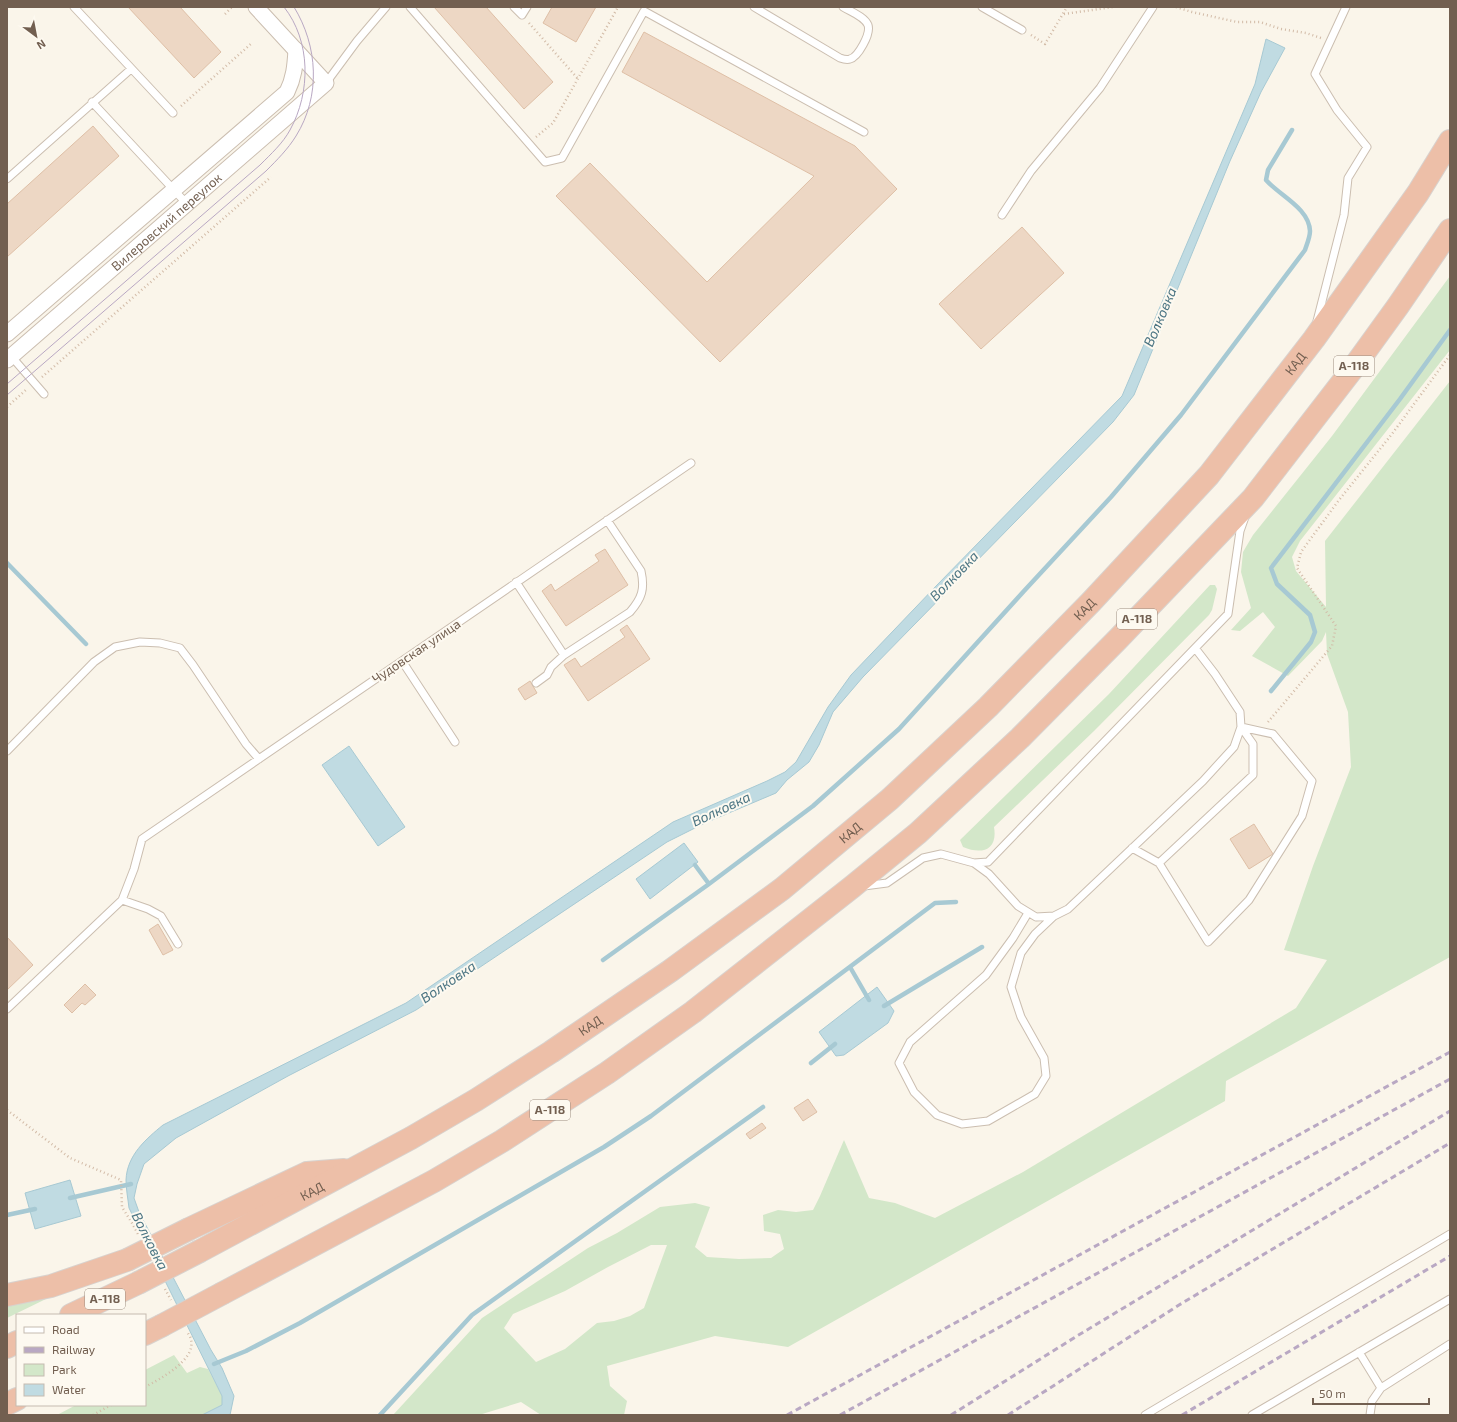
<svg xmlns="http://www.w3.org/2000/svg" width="1457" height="1422" viewBox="0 0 1457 1422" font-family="'Exo 2',sans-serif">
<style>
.green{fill:#d3e7c9;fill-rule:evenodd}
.water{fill:#c0dbe2;stroke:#a7c9d3}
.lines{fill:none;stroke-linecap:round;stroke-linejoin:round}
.stream{stroke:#a7c9d3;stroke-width:4.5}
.building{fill:#edd7c4;stroke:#debfa6}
.lane-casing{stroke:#cbbeb0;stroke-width:9}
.street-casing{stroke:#cbbeb0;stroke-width:17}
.highway-casing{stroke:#d8d2ce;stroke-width:24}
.path{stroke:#d2bba7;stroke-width:2.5;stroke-dasharray:1 3;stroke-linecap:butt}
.lane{stroke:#fff;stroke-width:7}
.street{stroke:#fff;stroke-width:15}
.highway{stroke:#edbfa8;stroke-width:22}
.tram{stroke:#b9a8c3;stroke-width:1}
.rail{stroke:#b9a8c3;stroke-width:3;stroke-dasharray:6 4;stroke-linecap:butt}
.highway-bridge-casing{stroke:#d8d2ce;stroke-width:24;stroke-linecap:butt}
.highway-bridge{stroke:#edbfa8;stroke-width:22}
.labels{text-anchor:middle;stroke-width:4;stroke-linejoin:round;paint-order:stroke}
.shield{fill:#fdf9f0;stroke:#9c8d80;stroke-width:1}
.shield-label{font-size:12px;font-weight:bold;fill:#725f50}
.street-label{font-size:13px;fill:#725f50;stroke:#fdf9f0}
.water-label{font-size:14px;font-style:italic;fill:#4c7583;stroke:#fdf9f0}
</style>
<rect width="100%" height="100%" fill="#faf5ea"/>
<!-- green -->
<path class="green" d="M1450,276V350L1300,541L1292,557L1296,571L1326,607L1325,541L1450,381V957L1226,1081L1225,1101L788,1347L715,1336L607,1366L610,1386L627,1401L624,1415H541L521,1402L479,1415H393L482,1318L588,1248L617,1233L660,1207L695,1203L710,1207L695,1247L707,1257L739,1259L771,1258L784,1249L780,1234L764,1231L763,1215L778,1210L796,1212L813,1210L820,1196L844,1140L869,1198L895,1203L935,1218L1023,1172L1296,1008L1327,960L1284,950L1313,866L1351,767L1348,712L1327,654L1326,632L1322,641L1288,676L1252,656L1275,627L1263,612L1240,631L1231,630L1251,608L1241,572L1243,552L1253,535L1332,436ZM651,1245H667L644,1308L630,1316L614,1321L597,1323L565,1349L536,1362L504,1328L513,1314L565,1291L608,1267Z
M1210,585H1215L1217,589L1212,610L1209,615L1094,731L994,827C998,850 982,855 963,847L960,840L1109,694Z
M48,1298L7,1318V1299Z
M174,1355L187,1373L200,1367L208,1369L222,1396V1405L202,1415H57L76,1405H145V1370Z"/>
<!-- water -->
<path class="water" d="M1266,39L1285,48L1261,92L1230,161L1134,395L1113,422L863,677L833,712L819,745L809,762L787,780L776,793L705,823L667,842L416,1010L288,1076L176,1138L144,1164L137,1184L134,1198L139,1212L211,1350L222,1368L234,1396L230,1415H202L222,1405V1396L129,1208C128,1199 126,1189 126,1180C127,1155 146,1139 163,1125L406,1003L673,822L767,781L785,772L796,762L828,707L851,675L937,585L1122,396L1255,84Z
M349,746L405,827L378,846L322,765Z
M684,843L698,862L650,899L636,879Z
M877,987L894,1011L888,1023L844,1055L836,1056L819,1032Z
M70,1180L81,1216L35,1229L25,1193Z"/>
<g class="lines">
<!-- stream -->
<path class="stream" d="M7,563L86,644
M1271,691L1311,642L1315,632L1310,615L1277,584L1271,568L1400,399L1450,330
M695,865L709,884
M603,960L709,884L813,806L899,729L1024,591L1111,497L1181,415L1305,250C1307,244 1310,237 1310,231C1309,208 1280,196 1266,180L1268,170L1292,130
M850,967L869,1000
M884,1006L982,947
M811,1063L835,1044
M70,1198L131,1184
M7,1215L35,1209
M214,1364L246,1351L300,1323L604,1147L651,1116L935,903L956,902
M380,1415L472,1315L763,1107"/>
</g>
<!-- building -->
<path class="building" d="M128,7H180L221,52L194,78Z
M434,7H486L553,82L524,109Z
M552,7H596L576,42L543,23Z
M644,32L855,146L897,189L720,362L556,196L590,163L707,282L814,176L622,72Z
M93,126L119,156L7,257V204Z
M1022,227L1064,273L981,349L939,304Z
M605,549L628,585L566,626L542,591L551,584L555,591L599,561L595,555Z
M627,625L650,659L588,701L564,665L575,658L581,667L625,637L620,630Z
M530,681L537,693L525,700L518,689Z
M1254,824L1273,854L1249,869L1230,839Z
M158,924L173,950L163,955L149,930Z
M7,937L33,965L7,990Z
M85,984L96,995L85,1005L82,1003L72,1013L64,1005Z
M808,1099L817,1112L803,1121L794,1108Z
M762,1123L766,1128L750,1139L746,1134Z"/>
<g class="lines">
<!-- lane casing -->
<g class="lane-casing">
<path id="lane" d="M74,7L173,113
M410,7L545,162L562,158L644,11L864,132
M514,7L522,15L527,7
M754,7L840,58C843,59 847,60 850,59C858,57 871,34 868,25C864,16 851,12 843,7
M982,7L1022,30
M326,83L357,41L386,7
M92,102L187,204
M7,179L131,69
M1002,215L1031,171L1100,88L1153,7
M1317,321L1344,215L1348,178L1367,147L1337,110L1315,74L1346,7
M11,356L44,394
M516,582L564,655L630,612C642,598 645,589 641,571L607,520
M402,661L455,742
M536,683L547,675L551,667L564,655
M7,751L94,662L115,647L140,642L160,643L180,648L193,665L246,744L259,759
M1132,848L1159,863L1253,775V744L1241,727
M974,863L989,874L1018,906L1036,917L1054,916L1068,909L1203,781L1234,747L1241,727L1240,712L1215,674L1195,648
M1159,863L1208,942L1249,900L1302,816L1312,781L1273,734L1241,727
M864,886L887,883L923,858L941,854L974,863L988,862L1228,614L1240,531L1245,517
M122,900L148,909L161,916L178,944
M1028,913L1013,938L986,975L910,1042L899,1063L914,1092L937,1115L962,1124L988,1121L1035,1094L1046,1076L1044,1058L1021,1017L1011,987L1021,953L1035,934L1054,916
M7,1009L122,900L134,869L142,839L691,463
M1359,1352L1381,1388
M1145,1415L1450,1234
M1252,1415L1450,1299
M1370,1415L1372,1401L1381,1388L1450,1344"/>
</g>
<!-- street casing -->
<g class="street-casing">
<g id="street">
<path d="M7,334L287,92C294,78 295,66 296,50"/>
<path id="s1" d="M7,360L326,83L256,7"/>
</g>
</g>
<!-- highway casing -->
<g class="highway-casing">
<g id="highway">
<path d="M189,1229L307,1173L344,1170"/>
<path id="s2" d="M200,1251L411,1138L476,1100L551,1052L670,971L782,889L890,799L988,707L1091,602L1209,475L1314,339L1418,193L1450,141"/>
<path d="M223,1293L434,1181L502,1141L607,1073L693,1012L852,887L918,833L1020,738L1118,639L1253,498L1351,371L1398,306L1450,230"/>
<path d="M7,1295L51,1286L127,1260"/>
<path d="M71,1315L138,1283"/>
<path d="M145,1334L161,1326"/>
<path d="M7,1347L17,1342"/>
<path d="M7,1404L17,1399"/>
</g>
</g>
<!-- path -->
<path class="path" d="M1176,7L1192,12L1237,22H1260L1281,29L1306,33L1321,38
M225,14L232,7
M1064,14L1113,7
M529,23L579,80
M1031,35L1045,44L1067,7
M181,106L252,43
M536,137L553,123L618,7
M42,377L271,177
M7,407L27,389
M1268,722L1332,646L1336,626L1297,568L1301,552L1339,500L1392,434L1450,355
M7,1110L70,1158L121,1180L122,1207L132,1223L138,1234
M165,1289L171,1300
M145,1387C160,1379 196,1360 191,1340C191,1337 188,1334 187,1331
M93,1415L111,1405"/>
<!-- lane -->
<use href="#lane" class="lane"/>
<!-- street -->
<use href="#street" class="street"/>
<!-- highway -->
<use href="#highway" class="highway"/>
<!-- tram -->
<path class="tram" d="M7,384L260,165C271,154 283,143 290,130C311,92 311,41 284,7
M7,395L266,171C277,160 288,149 296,136C321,96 318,46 294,7"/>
<!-- rail -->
<path class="rail" d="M787,1415L1450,1052
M840,1415L1450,1079
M951,1415L1077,1336L1450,1111
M1008,1415L1179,1305L1450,1143
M1182,1415L1450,1256"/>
<!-- highway-bridge casing -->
<g class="highway-bridge-casing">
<path id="highway-bridge" d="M127,1260L189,1229
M138,1283L200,1251
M161,1326L223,1293"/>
</g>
<!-- highway-bridge -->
<use href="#highway-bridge" class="highway-bridge"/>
</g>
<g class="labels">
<!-- shield labels -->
<g class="shield">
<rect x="1334" y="356" width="40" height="20" rx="3"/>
<rect x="1117" y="609" width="40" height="20" rx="3"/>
<rect x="530" y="1100" width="40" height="20" rx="3"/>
<rect x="85" y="1289" width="40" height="20" rx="3"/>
</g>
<g class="shield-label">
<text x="1354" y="370">А-118</text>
<text x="1137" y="623">А-118</text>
<text x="550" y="1114">А-118</text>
<text x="105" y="1303">А-118</text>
</g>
<!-- street labels -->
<g class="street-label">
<text dy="5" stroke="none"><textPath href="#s1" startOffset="211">Вилеровский переулок</textPath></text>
<text dy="5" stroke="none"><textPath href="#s2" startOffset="1423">КАД</textPath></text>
<text dy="5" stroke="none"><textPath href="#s2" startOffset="1099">КАД</textPath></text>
<text transform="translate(416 651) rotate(-34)" y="5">Чудовская улица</text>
<text dy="5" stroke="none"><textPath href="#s2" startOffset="775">КАД</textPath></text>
<text dy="5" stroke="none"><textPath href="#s2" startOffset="451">КАД</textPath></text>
<text dy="5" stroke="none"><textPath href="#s2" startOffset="127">КАД</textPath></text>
</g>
<!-- water labels -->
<g class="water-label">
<text transform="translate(1160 317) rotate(-67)" y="5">Волковка</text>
<text transform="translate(954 576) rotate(-46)" y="5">Волковка</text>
<text transform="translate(721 809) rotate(-25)" y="5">Волковка</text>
<text transform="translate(448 982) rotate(-34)" y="5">Волковка</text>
<text transform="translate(150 1241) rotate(63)" y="5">Волковка</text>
</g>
</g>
<!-- border -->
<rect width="1457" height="1422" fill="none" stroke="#725f50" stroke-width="16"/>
<!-- legend -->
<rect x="16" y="1314" width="130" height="92" fill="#fdf9f0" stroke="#c5bbb0"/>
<rect x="24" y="1327" width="20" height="6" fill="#ffffff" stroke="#c5bbb0"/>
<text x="52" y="1334" font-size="12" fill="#725f50">Road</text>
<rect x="24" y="1347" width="20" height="6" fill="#b9a8c3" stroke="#c5bbb0"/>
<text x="52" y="1354" font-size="12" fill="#725f50">Railway</text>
<rect x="24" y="1364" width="20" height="12" fill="#d3e7c9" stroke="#c5bbb0"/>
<text x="52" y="1374" font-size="12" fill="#725f50">Park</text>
<rect x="24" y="1384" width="20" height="12" fill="#c0dbe2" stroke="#c5bbb0"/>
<text x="52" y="1394" font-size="12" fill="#725f50">Water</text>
<!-- north arrow -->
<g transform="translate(36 36) rotate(148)" stroke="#fdf9f0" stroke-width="3" paint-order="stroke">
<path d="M0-3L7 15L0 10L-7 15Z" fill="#725f50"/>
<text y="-6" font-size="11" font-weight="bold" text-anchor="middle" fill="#725f50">N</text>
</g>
<!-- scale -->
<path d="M1313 1398v6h116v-6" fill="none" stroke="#725f50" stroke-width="2"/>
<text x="1319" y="1398" font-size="12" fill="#725f50" stroke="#fdf9f0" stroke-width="3" paint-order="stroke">50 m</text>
</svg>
